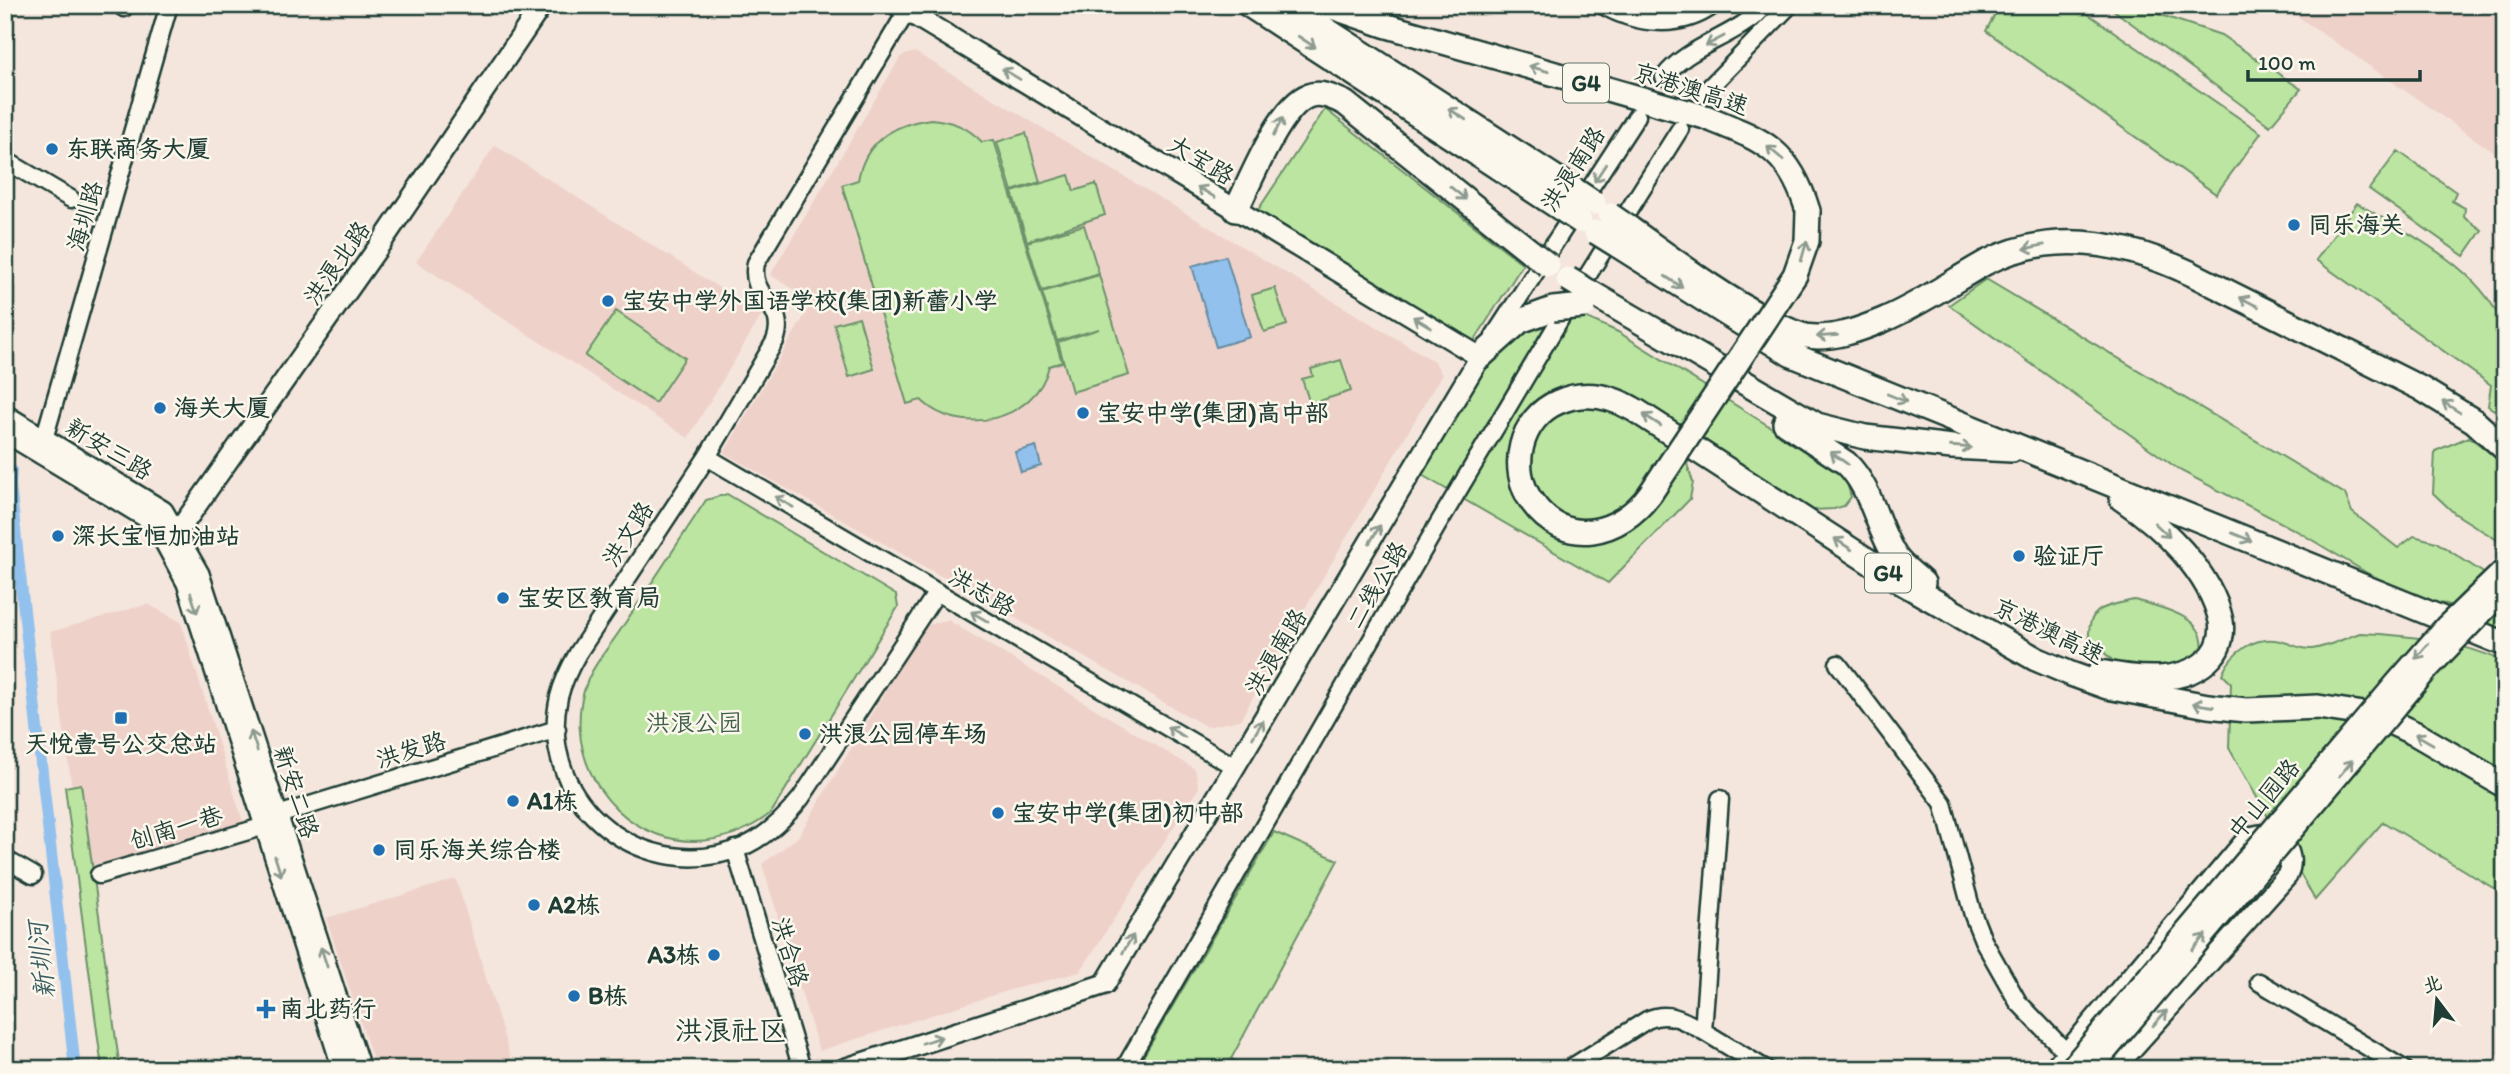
<svg xmlns="http://www.w3.org/2000/svg" width="2510" height="1074" viewBox="0 0 2510 1074" font-family="Itim,'LXGW WenKai TC',sans-serif">
<style>
.built{fill:#eed2ca}
.green{fill:#bbe5a1;stroke:#6d916a;stroke-width:2}
.water{fill:#93c1ed;stroke:#658ca3;stroke-width:2}
.lines{fill:none;stroke-linecap:round;stroke-linejoin:round}
.canal{stroke:#93c1ed;stroke-width:12}
.minor-casing{stroke:#1f3d34;stroke-width:21}
.major-casing{stroke:#1f3d34;stroke-width:24}
.highway-casing{stroke:#1f3d34;stroke-width:28}
.minor{stroke:#fbf7ec;stroke-width:16}
.major{stroke:#fbf7ec;stroke-width:19}
.highway{stroke:#fbf7ec;stroke-width:23}
.major-bridge-casing{stroke:#1f3d34;stroke-width:24;stroke-linecap:butt}
.highway-bridge-casing{stroke:#1f3d34;stroke-width:28;stroke-linecap:butt}
.major-bridge{stroke:#fbf7ec;stroke-width:19}
.highway-bridge{stroke:#fbf7ec;stroke-width:23}
.oneway{stroke:#8d9a90}
.poi-dot{fill:#1f6fb2;stroke:#fbf7ec;stroke-width:2.5}
.labels{text-anchor:middle;stroke-width:5;stroke-linejoin:round;paint-order:stroke}
.shield{fill:#fbf7ec;stroke:#61756b;stroke-width:2}
.shield-label{font-size:23px;font-weight:bold;fill:#1f3d34}
.street-label{font-size:24px;fill:#1f3d34;stroke:#fbf7ec}
.poi-label{font-size:24px;font-weight:bold;fill:#1f3d34;stroke:#fbf7ec;text-anchor:start}
.park-label{font-size:24px;fill:#3e5f4a;stroke:#fbf7ec}
.water-label{font-size:26px;font-style:italic;fill:#3c5e62;stroke:#fbf7ec}
.quarter-label{font-size:28px;fill:#1f3d34;stroke:#fbf7ec}
</style>
<rect width="100%" height="100%" fill="#f5e6dd"/>
<filter id="ink" filterUnits="userSpaceOnUse"><feTurbulence type="fractalNoise" baseFrequency=".0143" numOctaves="2"/><feDisplacementMap in="SourceGraphic" scale="14" xChannelSelector="R" yChannelSelector="G"/><feConvolveMatrix kernelMatrix="1 2 1 2 8 2 1 2 1" color-interpolation-filters="sRGB"/></filter>
<g filter="url(#ink)">
<!-- built -->
<path class="built" d="M2281,5H2505V160Z
M915,52L1434,361L1442,374L1240,720L1207,727L724,453L813,301L770,275L901,56Z
M495,145L762,315L688,438L416,262Z
M148,604L181,622L244,825L84,874L50,632Z
M948,620L1195,769L1199,788L1080,972L1010,990L819,1051L762,864L798,837L924,626Z
M456,879L514,1069H376L326,918Z"/>
<!-- green -->
<path class="green" d="M2000,5H2075L2261,133L2216,194L1986,31Z
M2138,5L2155,13L2221,35L2301,89L2270,126L2108,6Z
M1325,109L1523,264L1473,343L1258,210Z
M931,119C952,121 968,127 982,142L994,140L1062,362L1049,366C1036,421 960,438 921,400L907,404L842,185L858,180C865,141 894,124 931,119Z
M1026,133L1040,182L1012,191L997,142Z
M2398,151L2456,192L2452,201L2465,208L2464,217L2482,230L2464,256L2369,189Z
M1069,175L1074,191L1096,184L1105,215L1027,241L1012,192Z
M2357,203C2408,234 2485,269 2504,330C2509,346 2505,397 2505,417L2488,406L2491,385L2316,260Z
M1084,225L1099,274L1042,291L1027,242Z
M1099,275L1129,375L1072,392L1058,342L1099,329L1057,341L1042,292Z
M1986,279L2345,494L2352,512L2398,548L2414,536L2436,542L2505,587V632L2447,604L2414,601L2297,531L2181,471L1949,305Z
M1275,288L1287,325L1264,332L1252,295Z
M616,311L685,358L655,403L585,356Z
M859,317L874,369L849,377L834,324Z
M1585,317L1618,332L1793,441L1840,474L1847,483L1851,497L1844,506L1834,509L1813,510L1800,507L1699,447L1687,464L1693,482L1690,499L1608,583L1420,474L1486,358L1526,325L1551,318Z
M1341,360L1351,391L1310,404L1302,379L1313,376L1311,369Z
M2469,437L2505,464V548L2497,540L2454,513L2433,493L2435,451Z
M727,494L896,595L898,607L771,813C738,839 696,849 656,834C596,811 564,742 587,682C594,663 611,645 621,629C650,586 678,543 706,500Z
M2134,600C2161,607 2212,617 2201,655L2180,669L2149,672L2113,661L2089,638C2087,606 2108,606 2134,600Z
M2360,633C2408,635 2460,641 2505,662V895L2383,822L2315,900L2229,748L2231,683L2222,674C2232,652 2255,635 2280,641C2290,643 2302,650 2312,649C2328,647 2345,638 2360,633Z
M81,784L120,1069H102L65,787Z
M1274,832L1338,860L1231,1059L1253,1069H1136Z"/>
<!-- water -->
<path class="water" d="M1226,256L1250,337L1216,347L1192,266Z
M1036,446L1041,466L1021,472L1015,452Z"/>
<g class="lines">
<!-- canal -->
<path class="canal" d="M11,470L10,485L75,1069"/>
<!-- minor casing -->
<g class="minor-casing">
<path id="minor" d="M120,5L124,8
M1602,5C1637,25 1680,30 1714,5
M907,11L756,263C748,299 789,304 775,341L707,457L578,653C570,667 563,681 559,697C535,804 647,889 745,846C768,835 786,817 801,798L937,592
M1664,77C1689,44 1736,38 1766,5
M1703,94L1790,5
M5,160L71,199
M1494,336L1637,116
M44,439L169,5
M707,457L1235,767
M1838,664L1943,803L1973,915L1983,940L2018,1002L2067,1053
M1720,799L1703,1031L1766,1069
M278,815L557,729
M735,849L802,1069
M5,859L33,875
M99,875L265,826
M2259,982L2404,1069
M1124,1069L1437,526L1562,316L1680,129
M1569,1069L1647,1020C1668,1010 1683,1020 1703,1031"/>
</g>
<!-- major casing -->
<g class="major-casing">
<path id="major" d="M5,415L163,511L199,574L360,1069
M5,432L154,522L187,583L343,1069
M170,543L377,249L542,5
M844,1069L1105,984L1480,357L897,5
M2053,1069L2246,840C2272,824 2300,848 2287,876L2114,1069"/>
</g>
<!-- highway casing -->
<g class="highway-casing">
<path id="highway" d="M1249,5L1563,210
M1288,5L1576,191
M1326,5L1384,25L1705,117C1762,140 1789,148 1808,211
M1236,210C1250,182 1280,106 1308,96C1321,91 1334,98 1345,103L1531,252
M1629,228C1674,260 1718,294 1766,319C1779,326 1792,333 1806,336C1832,340 1859,330 1883,320C1919,305 1951,282 1985,263C2053,228 2124,242 2190,273L2420,388L2474,421L2505,449
M1617,245L1790,354L2505,644
M1588,291L1817,425L1865,437L1952,447L2012,450
M1480,357L1520,321L1553,309
M1785,423L1846,463C1872,488 1876,526 1895,556C1902,567 1914,574 1923,583
M1650,494C1620,535 1565,549 1532,502C1508,469 1520,418 1558,402C1585,390 1611,396 1635,410L1901,582L2036,659L2071,674L2107,687L2208,706L2246,710L2318,707L2377,716L2416,734L2505,786
M2100,672C2136,679 2185,686 2212,656C2220,647 2223,633 2221,621C2210,571 2162,526 2122,499"/>
</g>
<!-- minor -->
<use href="#minor" class="minor"/>
<!-- major -->
<use href="#major" class="major"/>
<!-- highway -->
<use href="#highway" class="highway"/>
<!-- major-bridge casing -->
<g class="major-bridge-casing">
<path id="major-bridge" d="M2069,1069L2396,682L2445,626L2505,568
M2092,1069L2430,668L2505,590"/>
</g>
<!-- highway-bridge casing -->
<g class="highway-bridge-casing">
<path id="highway-bridge" d="M1576,191L1594,203
M1563,210L1580,221
M1610,215L1629,228
M1596,232L1617,245
M1531,252L1548,265
M1568,279L1588,291
M1553,309L1584,306
M1650,494L1795,275L1807,241L1808,211"/>
</g>
<!-- major-bridge -->
<use href="#major-bridge" class="major-bridge"/>
<!-- highway-bridge -->
<use href="#highway-bridge" class="highway-bridge"/>
</g>
<!-- one-way arrows -->
<defs><path id="oneway-shaft" d="M-6 0H5M1.5-3L5.5 0L1.5 3" fill="none" stroke-width="1.6" stroke-linecap="round" stroke-linejoin="round" transform="scale(1.75)"/></defs>
<g class="oneway">
<use href="#oneway-shaft" transform="translate(1715 41) rotate(152)"/>
<use href="#oneway-shaft" transform="translate(1307 42) rotate(33)"/>
<use href="#oneway-shaft" transform="translate(1539 69) rotate(-164)"/>
<use href="#oneway-shaft" transform="translate(1011 74) rotate(-149)"/>
<use href="#oneway-shaft" transform="translate(1457 114) rotate(-147)"/>
<use href="#oneway-shaft" transform="translate(1278 127) rotate(-62)"/>
<use href="#oneway-shaft" transform="translate(1775 153) rotate(-140)"/>
<use href="#oneway-shaft" transform="translate(1600 173) rotate(123)"/>
<use href="#oneway-shaft" transform="translate(1206 192) rotate(-149)"/>
<use href="#oneway-shaft" transform="translate(1458 193) rotate(39)"/>
<use href="#oneway-shaft" transform="translate(2034 247) rotate(169)"/>
<use href="#oneway-shaft" transform="translate(1804 251) rotate(-74)"/>
<use href="#oneway-shaft" transform="translate(1674 282) rotate(33)"/>
<use href="#oneway-shaft" transform="translate(2249 302) rotate(-153)"/>
<use href="#oneway-shaft" transform="translate(1422 322) rotate(-149)"/>
<use href="#oneway-shaft" transform="translate(1827 336) rotate(176)"/>
<use href="#oneway-shaft" transform="translate(1897 398) rotate(22)"/>
<use href="#oneway-shaft" transform="translate(2451 407) rotate(-148)"/>
<use href="#oneway-shaft" transform="translate(1652 420) rotate(-147)"/>
<use href="#oneway-shaft" transform="translate(1961 447) rotate(4)"/>
<use href="#oneway-shaft" transform="translate(1839 458) rotate(-145)"/>
<use href="#oneway-shaft" transform="translate(784 502) rotate(-150)"/>
<use href="#oneway-shaft" transform="translate(2162 530) rotate(43)"/>
<use href="#oneway-shaft" transform="translate(1375 534) rotate(-59)"/>
<use href="#oneway-shaft" transform="translate(2242 537) rotate(22)"/>
<use href="#oneway-shaft" transform="translate(1843 544) rotate(-147)"/>
<use href="#oneway-shaft" transform="translate(194 603) rotate(72)"/>
<use href="#oneway-shaft" transform="translate(980 617) rotate(-150)"/>
<use href="#oneway-shaft" transform="translate(2422 651) rotate(131)"/>
<use href="#oneway-shaft" transform="translate(2203 705) rotate(-171)"/>
<use href="#oneway-shaft" transform="translate(1258 729) rotate(-59)"/>
<use href="#oneway-shaft" transform="translate(1176 732) rotate(-150)"/>
<use href="#oneway-shaft" transform="translate(2424 739) rotate(-150)"/>
<use href="#oneway-shaft" transform="translate(254 741) rotate(-108)"/>
<use href="#oneway-shaft" transform="translate(2346 768) rotate(-50)"/>
<use href="#oneway-shaft" transform="translate(278 866) rotate(72)"/>
<use href="#oneway-shaft" transform="translate(2199 942) rotate(-50)"/>
<use href="#oneway-shaft" transform="translate(1128 944) rotate(-59)"/>
<use href="#oneway-shaft" transform="translate(324 957) rotate(-108)"/>
<use href="#oneway-shaft" transform="translate(2160 1018) rotate(-48)"/>
<use href="#oneway-shaft" transform="translate(932 1040) rotate(-18)"/>
</g>
</g>
<!-- markers -->
<g class="poi-dot">
<circle cx="52" cy="149" r="7"/>
<circle cx="2294" cy="225" r="7"/>
<circle cx="608" cy="301" r="7"/>
<circle cx="160" cy="408" r="7"/>
<circle cx="1083" cy="413" r="7"/>
<circle cx="58" cy="536" r="7"/>
<circle cx="2019" cy="556" r="7"/>
<circle cx="503" cy="598" r="7"/>
<rect x="114" y="711" width="14" height="14" rx="3.5"/>
<circle cx="805" cy="734" r="7"/>
<circle cx="513" cy="801" r="7"/>
<circle cx="998" cy="813" r="7"/>
<circle cx="379" cy="850" r="7"/>
<circle cx="534" cy="905" r="7"/>
<circle cx="714" cy="955" r="7"/>
<circle cx="574" cy="996" r="7"/>
<path d="M262.5 998.5h7v7h7v7h-7v7h-7v-7h-7v-7h7z"/>
</g>
<g class="labels">
<!-- shield labels -->
<g class="shield">
<rect x="1563" y="63.5" width="46" height="39" rx="5"/>
<rect x="1865" y="553.5" width="46" height="39" rx="5"/>
</g>
<g class="shield-label">
<text x="1586" y="91">G4</text>
<text x="1888" y="581">G4</text>
</g>
<!-- street labels -->
<g class="street-label">
<text transform="translate(1691 89) rotate(18)" y="8">京港澳高速</text>
<text transform="translate(1201 160) rotate(31)" y="8">大宝路</text>
<text transform="translate(1573 169) rotate(-57)" y="8">洪浪南路</text>
<text transform="translate(85 216) rotate(-74)" y="8">海圳路</text>
<text transform="translate(337 263) rotate(-55)" y="8">洪浪北路</text>
<text transform="translate(109 449) rotate(31)" y="8">新安三路</text>
<text transform="translate(628 534) rotate(-57)" y="8">洪文路</text>
<text transform="translate(1377 585) rotate(-60)" y="8">二线公路</text>
<text transform="translate(982 592) rotate(30)" y="8">洪志路</text>
<text transform="translate(2049 631) rotate(26)" y="8">京港澳高速</text>
<text transform="translate(1276 652) rotate(-59)" y="8">洪浪南路</text>
<text transform="translate(411 750) rotate(-17)" y="8">洪发路</text>
<text transform="translate(296 792) rotate(72)" y="8">新安二路</text>
<text transform="translate(2264 799) rotate(-50)" y="8">中山园路</text>
<text transform="translate(176 828) rotate(-17)" y="8">创南一巷</text>
<text transform="translate(790 952) rotate(73)" y="8">洪合路</text>
</g>
<!-- poi labels -->
<g class="poi-label">
<text x="66" y="157">东联商务大厦</text>
<text x="2308" y="233">同乐海关</text>
<text x="622" y="309">宝安中学外国语学校(集团)新蕾小学</text>
<text x="174" y="416">海关大厦</text>
<text x="1097" y="421">宝安中学(集团)高中部</text>
<text x="72" y="544">深长宝恒加油站</text>
<text x="2033" y="564">验证厅</text>
<text x="517" y="606">宝安区教育局</text>
<text x="819" y="742">洪浪公园停车场</text>
<text x="121" y="752" text-anchor="middle">天悦壹号公交总站</text>
<text x="527" y="809">A1栋</text>
<text x="1012" y="821">宝安中学(集团)初中部</text>
<text x="393" y="858">同乐海关综合楼</text>
<text x="548" y="913">A2栋</text>
<text x="700" y="963" text-anchor="end">A3栋</text>
<text x="588" y="1004">B栋</text>
<text x="280" y="1017">南北药行</text>
</g>
<!-- park labels -->
<g class="park-label">
<text x="694" y="731">洪浪公园</text>
</g>
<!-- water labels -->
<g class="water-label">
<text transform="translate(41 960) rotate(-96)" y="9">新圳河</text>
</g>
<!-- quarter labels -->
<g class="quarter-label">
<text x="731" y="1040">洪浪社区</text>
</g>
</g>
<!-- margin -->
<rect width="2510" height="1074" fill="none" stroke="#fbf7ec" stroke-width="28"/>
<rect x="14" y="14" width="2482" height="1046" fill="none" stroke="#1f3d34" stroke-width="2.5" filter="url(#ink)"/>
<!-- north arrow -->
<g transform="translate(2437 1000) rotate(344)" stroke="#fbf7ec" stroke-width="5" paint-order="stroke">
<path d="M0-5L12 26L0 18L-12 26Z" fill="#1f3d34"/>
<text y="-10" font-size="19" font-weight="bold" text-anchor="middle" fill="#1f3d34">北</text>
</g>
<!-- scale -->
<path d="M2248 70v10h172v-10" fill="none" stroke="#1f3d34" stroke-width="3.5"/>
<text x="2258" y="70" font-size="21" fill="#1f3d34" stroke="#fbf7ec" stroke-width="5" paint-order="stroke">100 m</text>
</svg>
